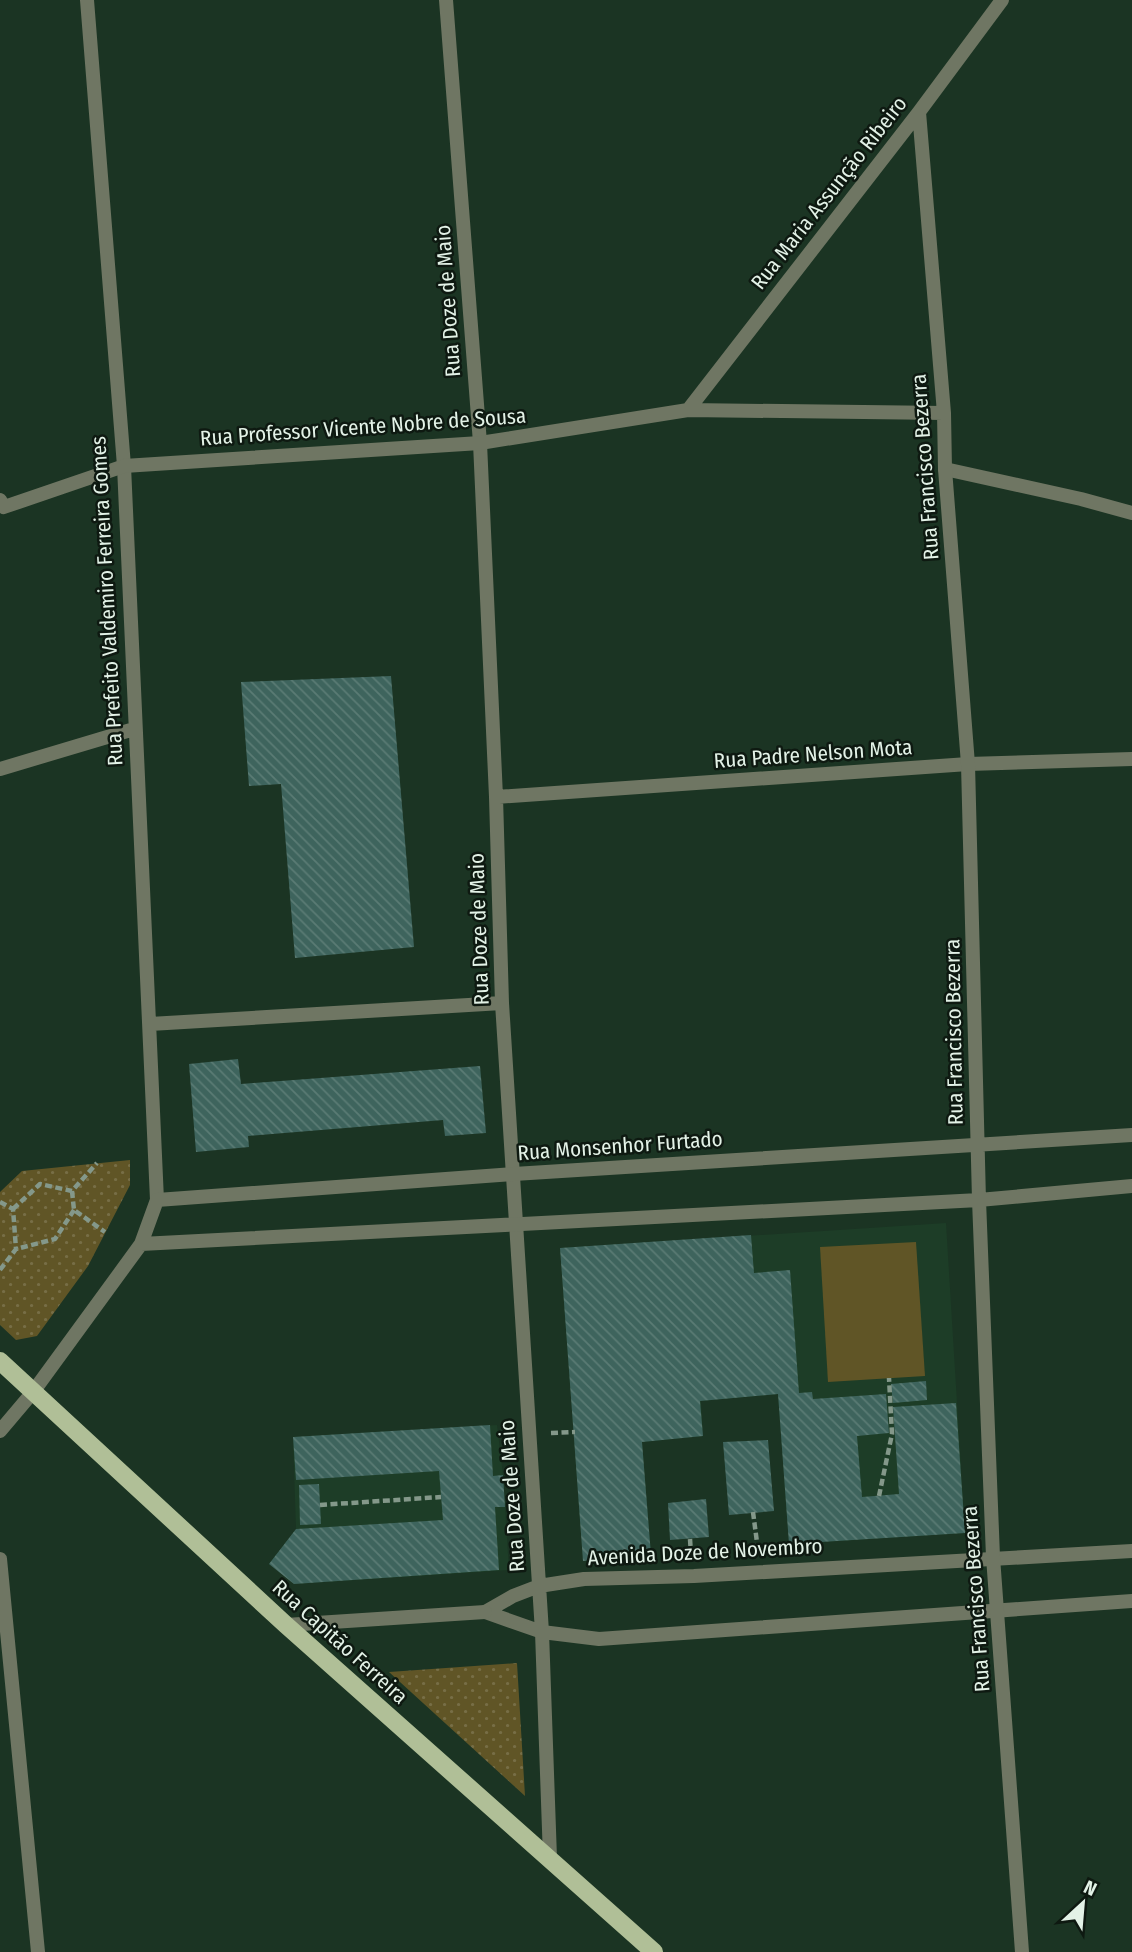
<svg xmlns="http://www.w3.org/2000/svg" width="1132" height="1952" viewBox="0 0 1132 1952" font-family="'Fira Sans Condensed',sans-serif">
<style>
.built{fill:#1d3d27}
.park{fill:url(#park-dots)}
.pitch{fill:#605526}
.building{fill:url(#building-back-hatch)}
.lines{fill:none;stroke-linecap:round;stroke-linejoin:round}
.path{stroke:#84988a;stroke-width:4.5;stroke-dasharray:7 3.5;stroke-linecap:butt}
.minor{stroke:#6f7663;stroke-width:14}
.tertiary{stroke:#6f7663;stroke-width:14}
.primary{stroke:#b0bf97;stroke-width:18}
.labels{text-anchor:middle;stroke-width:5;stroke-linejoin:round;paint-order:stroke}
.street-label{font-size:21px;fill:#e3f2e7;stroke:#0e1911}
</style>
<defs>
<pattern id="park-dots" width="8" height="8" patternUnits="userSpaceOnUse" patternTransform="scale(1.75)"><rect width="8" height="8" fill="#605526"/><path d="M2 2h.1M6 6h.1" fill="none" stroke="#776e46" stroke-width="1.8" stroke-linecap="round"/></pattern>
<pattern id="building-back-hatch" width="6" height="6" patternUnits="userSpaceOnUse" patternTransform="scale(1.75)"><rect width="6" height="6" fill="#3e645d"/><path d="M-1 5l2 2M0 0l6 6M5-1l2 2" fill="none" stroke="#5a7b74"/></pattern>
</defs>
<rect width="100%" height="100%" fill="#1b3423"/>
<!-- built -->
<path class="built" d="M946,1223L965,1533L789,1544L778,1394L701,1401L703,1436L642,1442L651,1555L583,1561L560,1248Z
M497,1425L503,1475L509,1570L294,1584L269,1564L296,1529L293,1437Z"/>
<!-- park -->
<path class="park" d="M130,1160V1185L88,1266L37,1336L16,1340L0,1325V1192L22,1171Z
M517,1663L525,1796L389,1672Z"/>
<!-- pitch -->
<path class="pitch" d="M916,1242L925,1376L828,1382L820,1247Z"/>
<!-- building -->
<path class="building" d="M391,676L414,947L295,958L281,784L249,786L241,682Z
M238,1059L241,1084L480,1066L486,1133L445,1136L443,1120L248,1136L249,1147L196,1152L189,1064Z
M751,1235L754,1273L790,1270L799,1393L812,1392L813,1399L886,1394L889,1433L857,1436L862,1497L899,1494L893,1407L956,1403L965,1533L789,1544L778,1394L700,1401L703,1436L642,1442L651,1555L583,1561L560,1248Z
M926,1381L927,1400L893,1403L891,1384Z
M490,1425L493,1476L503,1475L505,1507H495L499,1570L294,1584L269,1564L296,1529L443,1520L439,1471L296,1480L293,1437Z
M768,1440L774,1511L729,1515L723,1442Z
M319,1484L321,1524L300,1525L299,1485Z
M706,1499L709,1537L670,1540L668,1503Z"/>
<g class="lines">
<!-- path -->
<path class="path" d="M72,1191L74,1210L105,1232
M0,1202L13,1209L16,1249
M13,1209L40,1184L72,1191L97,1163
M0,1270L16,1249L55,1239L74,1210
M551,1433L575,1432
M879,1496L892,1434L889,1378
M320,1505L441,1497
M753,1512L758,1550
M690,1539L691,1554"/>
<!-- minor -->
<path class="minor" d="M87,0L124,466L157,1200
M446,0L480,443L496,797L502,1003L542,1632L550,1858
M945,469L1081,499L1132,513
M0,769L134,729
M496,797L968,764L1132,759
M150,1024L502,1003
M0,1431L33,1392
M485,1612L513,1596L539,1586L584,1579L694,1576L1132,1551
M485,1612L542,1632L599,1639L1132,1601"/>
<!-- tertiary -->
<path class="tertiary" d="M919,112L944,413L945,469L968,764L979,1200L993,1557L1022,1952
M688,410L919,112L1002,0
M0,500L4,507L124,466L480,443L688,410L944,413
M141,1244L979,1200L1132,1186
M33,1392L141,1244L157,1200L514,1174L1132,1135
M0,1559L38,1952
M286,1625L485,1612"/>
<!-- primary -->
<path class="primary" d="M0,1361L286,1625L654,1952"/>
</g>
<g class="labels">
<!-- street labels -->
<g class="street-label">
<text transform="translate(829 193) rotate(-52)" y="7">Rua Maria Assunção Ribeiro</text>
<text transform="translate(448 301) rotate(-94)" y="7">Rua Doze de Maio</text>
<text transform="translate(363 427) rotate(-4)" y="7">Rua Professor Vicente Nobre de Sousa</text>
<text transform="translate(925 467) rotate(-94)" y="7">Rua Francisco Bezerra</text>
<text transform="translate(107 601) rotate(-93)" y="7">Rua Prefeito Valdemiro Ferreira Gomes</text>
<text transform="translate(813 754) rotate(-4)" y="7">Rua Padre Nelson Mota</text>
<text transform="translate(479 929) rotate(-92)" y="7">Rua Doze de Maio</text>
<text transform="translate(954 1032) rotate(-91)" y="7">Rua Francisco Bezerra</text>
<text transform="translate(620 1146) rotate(-4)" y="7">Rua Monsenhor Furtado</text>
<text transform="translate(512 1496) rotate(-94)" y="7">Rua Doze de Maio</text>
<text transform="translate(705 1552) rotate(-3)" y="7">Avenida Doze de Novembro</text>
<text transform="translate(976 1599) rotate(-94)" y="7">Rua Francisco Bezerra</text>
<text transform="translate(340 1642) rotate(42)" y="7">Rua Capitão Ferreira</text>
</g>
</g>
<!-- north arrow -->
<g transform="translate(1083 1903) rotate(26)" stroke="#0e1911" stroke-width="5" paint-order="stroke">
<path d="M0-5L12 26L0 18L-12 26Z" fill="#e3f2e7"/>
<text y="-10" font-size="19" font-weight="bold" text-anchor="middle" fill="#e3f2e7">N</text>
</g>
</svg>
